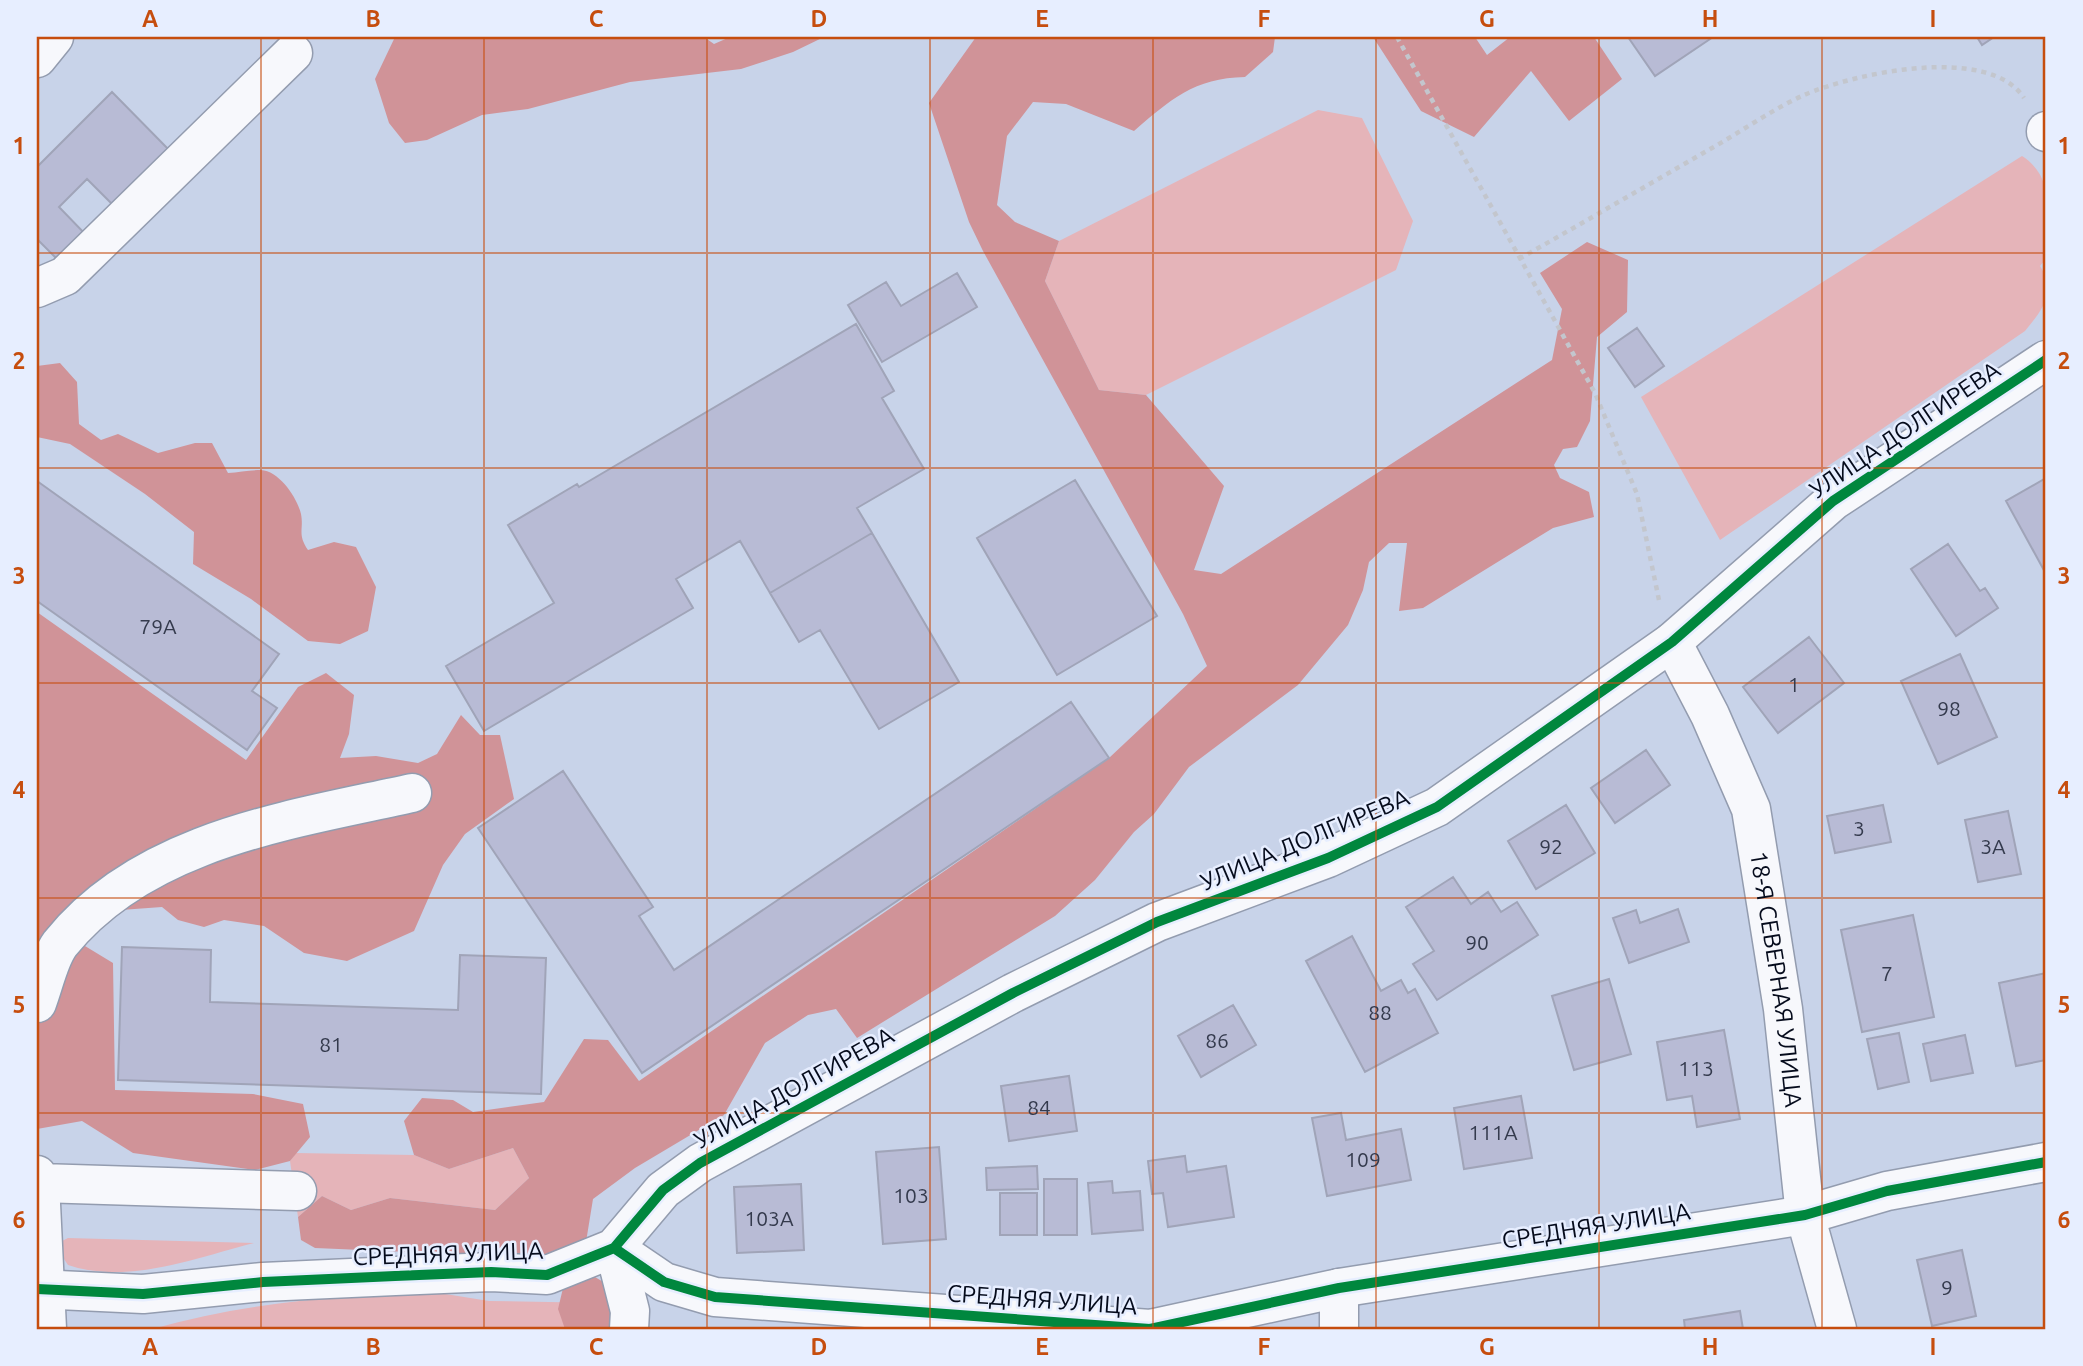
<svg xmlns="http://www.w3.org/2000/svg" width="2083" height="1366" viewBox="0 0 2083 1366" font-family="Ubuntu,sans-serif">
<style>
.green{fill:#e5b4b9}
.forest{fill:#d09398}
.building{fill:#b8bbd5;stroke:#a0a4b8;stroke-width:2}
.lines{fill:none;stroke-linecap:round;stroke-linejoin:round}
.minor-casing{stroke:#939caf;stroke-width:41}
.path{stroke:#c3c6cd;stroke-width:4.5;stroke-dasharray:5 5;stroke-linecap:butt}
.minor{stroke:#f7f8fc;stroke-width:38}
.cycleway-casing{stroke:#e7eeff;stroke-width:15}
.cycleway{stroke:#00873e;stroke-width:10}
.grid{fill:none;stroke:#c64d0e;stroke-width:2;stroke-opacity:0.55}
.labels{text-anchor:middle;stroke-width:5;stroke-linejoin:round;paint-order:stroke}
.number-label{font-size:21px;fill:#343a4d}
.street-label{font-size:24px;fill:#050b1c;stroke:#e7eeff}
.neatline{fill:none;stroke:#c64d0e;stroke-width:2.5}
.grid-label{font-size:23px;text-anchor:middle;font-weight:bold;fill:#c64d0e}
</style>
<rect width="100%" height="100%" fill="#c8d3e9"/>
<!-- green -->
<path class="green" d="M1318,110L1362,118L1413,221L1396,270L1146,395L1099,390L1045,281L1059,241Z
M2022,156C2058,179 2046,221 2046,259L2040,266C2057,293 2042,310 2025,331L1720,540L1641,397Z
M513,1148L529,1178L495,1210L390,1198L351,1210L322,1196L298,1217L290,1161L296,1153L414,1155L449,1169Z
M68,1238L254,1243C195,1258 128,1285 68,1265L62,1256V1241Z
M439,1293L489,1301L603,1303L611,1329H152C247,1302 341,1295 439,1293Z"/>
<!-- forest -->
<path class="forest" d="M395,37H704L714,44L730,37H824L793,52L741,69L630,82L528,109L482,115L427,140L405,143L389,123L375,79Z
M976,37H1275L1273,52L1245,77C1194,78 1170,100 1134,131L1066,104L1033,102L1007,136L997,205L1015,222L1059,241L1045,281L1099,390L1146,395L1224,486L1194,570L1221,574L1552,360L1562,309L1540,273L1587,242L1628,260L1627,312L1597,337L1590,421L1577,447L1563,449L1554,465L1560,478L1589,492L1594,517L1553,528L1423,608L1399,611L1407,543H1389L1369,562L1363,590L1348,625L1298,685L1189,767L1154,814L1134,832L1095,880L1055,916L857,1038L836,1009L808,1015L765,1043L724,1115L635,1168L593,1199L586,1242L550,1256L477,1249L443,1260L409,1252L315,1248L301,1240L298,1217L322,1196L351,1210L390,1198L495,1210L529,1178L513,1148L449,1169L414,1155L404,1121L422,1098L453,1100L473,1112L544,1102L584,1039L608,1040L639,1081L1109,758L1207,666L1183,614L983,251L969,222L929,103Z
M1373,37H1475L1487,55L1510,37H1594L1622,79L1569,121L1531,71L1474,137L1421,111Z
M60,363L77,382L79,424L101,440L118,434L158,453L195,443H212L228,473C239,472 251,470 261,470C279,471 297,497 301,514C304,530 297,534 308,550L334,542L356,547L376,587L368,631L340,644L308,641L251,599L193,564L194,532L145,494L70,444L37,437V366Z
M37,612L246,760L298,687L326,673L354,695L349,734L340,758L376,756L418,763L437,754L461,715L480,735H500L514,799L465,834L443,865L414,931L347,961L304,953L264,926L224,920L204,927L178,920L162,907L107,911L80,943L113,963L115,1090L253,1094L303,1104L310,1137L290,1161L255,1170L133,1153L82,1121L37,1129Z
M580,1273L595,1277L610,1286L617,1329H565L558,1309L564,1284Z"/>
<!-- building -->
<path class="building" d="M1628,37H1713L1655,76Z
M1977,37H1994L1982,45Z
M112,92L174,155L118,210L87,179L59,207L89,238L63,265L37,239V167Z
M957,273L977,307L882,362L848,305L886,282L901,306Z
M856,324L894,391L882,398L924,469L857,508L872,533L770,593L740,541L676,579L693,608L484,731L446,666L554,603L508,525L577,484L579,487Z
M1637,328L1664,366L1635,387L1608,348Z
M2046,478V574L2006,501Z
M1075,480L1157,616L1057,675L977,538Z
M37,481L279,654L252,691L277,708L247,750L37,601Z
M872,533L959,682L879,729L820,630L799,642L770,593Z
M1948,544L1980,591L1985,588L1998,608L1956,636L1911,569Z
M1809,637L1844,683L1778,733L1743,687Z
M1960,654L1997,737L1938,764L1901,681Z
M1071,702L1109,758L642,1073L478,828L563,771L653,907L639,916L674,970Z
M1646,750L1670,785L1615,823L1591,788Z
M1566,805L1595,853L1536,889L1508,841Z
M1883,805L1891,842L1835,853L1827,816Z
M2008,811L2021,874L1978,882L1965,820Z
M1453,877L1471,904L1488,892L1501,912L1517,902L1538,935L1437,1000L1413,964L1434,951L1406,907Z
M1678,909L1689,942L1629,963L1613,918L1636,910L1640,923Z
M1913,915L1934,1017L1862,1032L1841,930Z
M1352,936L1381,991L1401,980L1408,993L1415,989L1438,1033L1365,1072L1306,961Z
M122,947L211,950L210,1002L458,1010L460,955L546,958L541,1094L118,1080Z
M2046,973V1060L2016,1066L1999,983Z
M1609,979L1631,1054L1574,1070L1552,996Z
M1233,1005L1256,1045L1201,1077L1178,1036Z
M1724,1030L1740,1119L1697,1127L1692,1096L1667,1100L1657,1042Z
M1899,1033L1909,1082L1878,1089L1867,1039Z
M1965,1035L1973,1073L1931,1081L1923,1044Z
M1069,1076L1077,1131L1009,1141L1001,1086Z
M1521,1096L1532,1158L1464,1169L1454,1108Z
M1341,1113L1346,1140L1401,1129L1411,1180L1327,1196L1312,1118Z
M939,1147L946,1239L883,1244L876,1152Z
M1185,1156L1187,1172L1226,1166L1234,1217L1168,1227L1163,1193L1152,1194L1148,1161Z
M1037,1166L1038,1189L987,1190L986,1168Z
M1044,1179H1077V1235H1044Z
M1112,1181L1113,1193L1140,1191L1143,1230L1092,1234L1088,1183Z
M801,1184L804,1250L737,1253L734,1187Z
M1000,1193H1037V1235H1000Z
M1962,1250L1976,1316L1932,1326L1917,1260Z
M1740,1311L1743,1329H1685L1684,1320Z"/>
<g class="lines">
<!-- minor casing -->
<g class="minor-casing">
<g id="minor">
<path d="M37,58L54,37"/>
<path d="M2046,131V132"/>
<path d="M37,288L65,276L293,53"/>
<path id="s1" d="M1672,642L1710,715L1751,809L1783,1009L1805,1215L1837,1329"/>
<path d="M37,1003C44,985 49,959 60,944C143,840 290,820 412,793"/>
<path d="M37,1175L40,1183L297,1191"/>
<path d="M37,1182L40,1183L47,1329"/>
<path d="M614,1248L664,1282L715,1297L1150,1329L1339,1288L1805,1215L1887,1191L2046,1162"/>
<path d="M614,1248L630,1311L629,1329"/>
<path d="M1339,1288V1329"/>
<path d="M37,1289L143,1294L263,1282L395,1276L491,1272L547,1275L614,1248L663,1190L700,1163L1013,993L1157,922L1328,858L1437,807L1672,642L1833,501L2046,360"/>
</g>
</g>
<!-- path -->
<path class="path" d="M1397,37L1595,393L1637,494L1659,600
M1519,259C1584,222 1648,185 1712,148C1742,131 1773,109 1804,95C1855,73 1989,44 2024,98"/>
<!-- minor -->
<use href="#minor" class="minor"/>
<!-- cycleway casing -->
<g class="cycleway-casing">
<path id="cycleway" d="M614,1248L664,1282L715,1297L1150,1329L1339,1288L1805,1215L1887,1191L2046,1162
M37,1289L143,1294L263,1282L395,1276L491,1272L547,1275L614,1248L663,1190L700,1163L1013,993L1157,922L1328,858L1437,807L1672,642L1833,501L2046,360"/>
</g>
<!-- cycleway -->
<use href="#cycleway" class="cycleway"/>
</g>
<!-- grid -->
<path class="grid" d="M261,37V1329M484,37V1329M707,37V1329M930,37V1329M1153,37V1329M1376,37V1329M1599,37V1329M1822,37V1329M37,253H2046M37,468H2046M37,683H2046M37,898H2046M37,1113H2046"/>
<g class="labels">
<!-- number labels -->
<g class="number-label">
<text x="158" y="634">79А</text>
<text x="1794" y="692">1</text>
<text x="1949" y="716">98</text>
<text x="1859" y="836">3</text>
<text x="1551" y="854">92</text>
<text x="1993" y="854">3А</text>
<text x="1477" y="950">90</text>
<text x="1887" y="981">7</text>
<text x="1380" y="1020">88</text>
<text x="1217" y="1048">86</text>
<text x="331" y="1052">81</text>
<text x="1696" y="1076">113</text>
<text x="1039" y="1115">84</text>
<text x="1493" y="1140">111А</text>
<text x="1363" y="1167">109</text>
<text x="911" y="1203">103</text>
<text x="769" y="1226">103А</text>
<text x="1947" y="1295">9</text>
</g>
<!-- street labels -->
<g class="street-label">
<text transform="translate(1905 430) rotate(-34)" y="8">УЛИЦА ДОЛГИРЕВА</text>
<text transform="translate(1305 840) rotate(-23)" y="8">УЛИЦА ДОЛГИРЕВА</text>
<text dy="8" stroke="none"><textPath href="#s1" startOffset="357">18-Я СЕВЕРНАЯ УЛИЦА</textPath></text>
<text transform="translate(794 1088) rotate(-29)" y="8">УЛИЦА ДОЛГИРЕВА</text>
<text transform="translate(1596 1226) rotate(-9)" y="8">СРЕДНЯЯ УЛИЦА</text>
<text transform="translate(448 1254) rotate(-2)" y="8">СРЕДНЯЯ УЛИЦА</text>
<text transform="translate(1042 1300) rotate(4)" y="8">СРЕДНЯЯ УЛИЦА</text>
</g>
</g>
<!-- border -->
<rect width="2083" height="1366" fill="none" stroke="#e7eeff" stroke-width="77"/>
<rect x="38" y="38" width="2006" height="1290" class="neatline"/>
<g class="grid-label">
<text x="150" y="27">A</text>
<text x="373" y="27">B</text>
<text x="596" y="27">C</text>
<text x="819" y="27">D</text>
<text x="1042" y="27">E</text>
<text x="1264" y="27">F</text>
<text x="1487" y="27">G</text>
<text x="1710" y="27">H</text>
<text x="1933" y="27">I</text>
<text x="19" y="154">1</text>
<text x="2064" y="154">1</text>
<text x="19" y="369">2</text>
<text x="2064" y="369">2</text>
<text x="19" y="584">3</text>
<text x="2064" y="584">3</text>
<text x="19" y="798">4</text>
<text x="2064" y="798">4</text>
<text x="19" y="1013">5</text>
<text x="2064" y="1013">5</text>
<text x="19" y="1228">6</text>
<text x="2064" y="1228">6</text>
<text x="150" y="1355">A</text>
<text x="373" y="1355">B</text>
<text x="596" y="1355">C</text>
<text x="819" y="1355">D</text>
<text x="1042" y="1355">E</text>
<text x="1264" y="1355">F</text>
<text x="1487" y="1355">G</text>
<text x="1710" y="1355">H</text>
<text x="1933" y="1355">I</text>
</g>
</svg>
